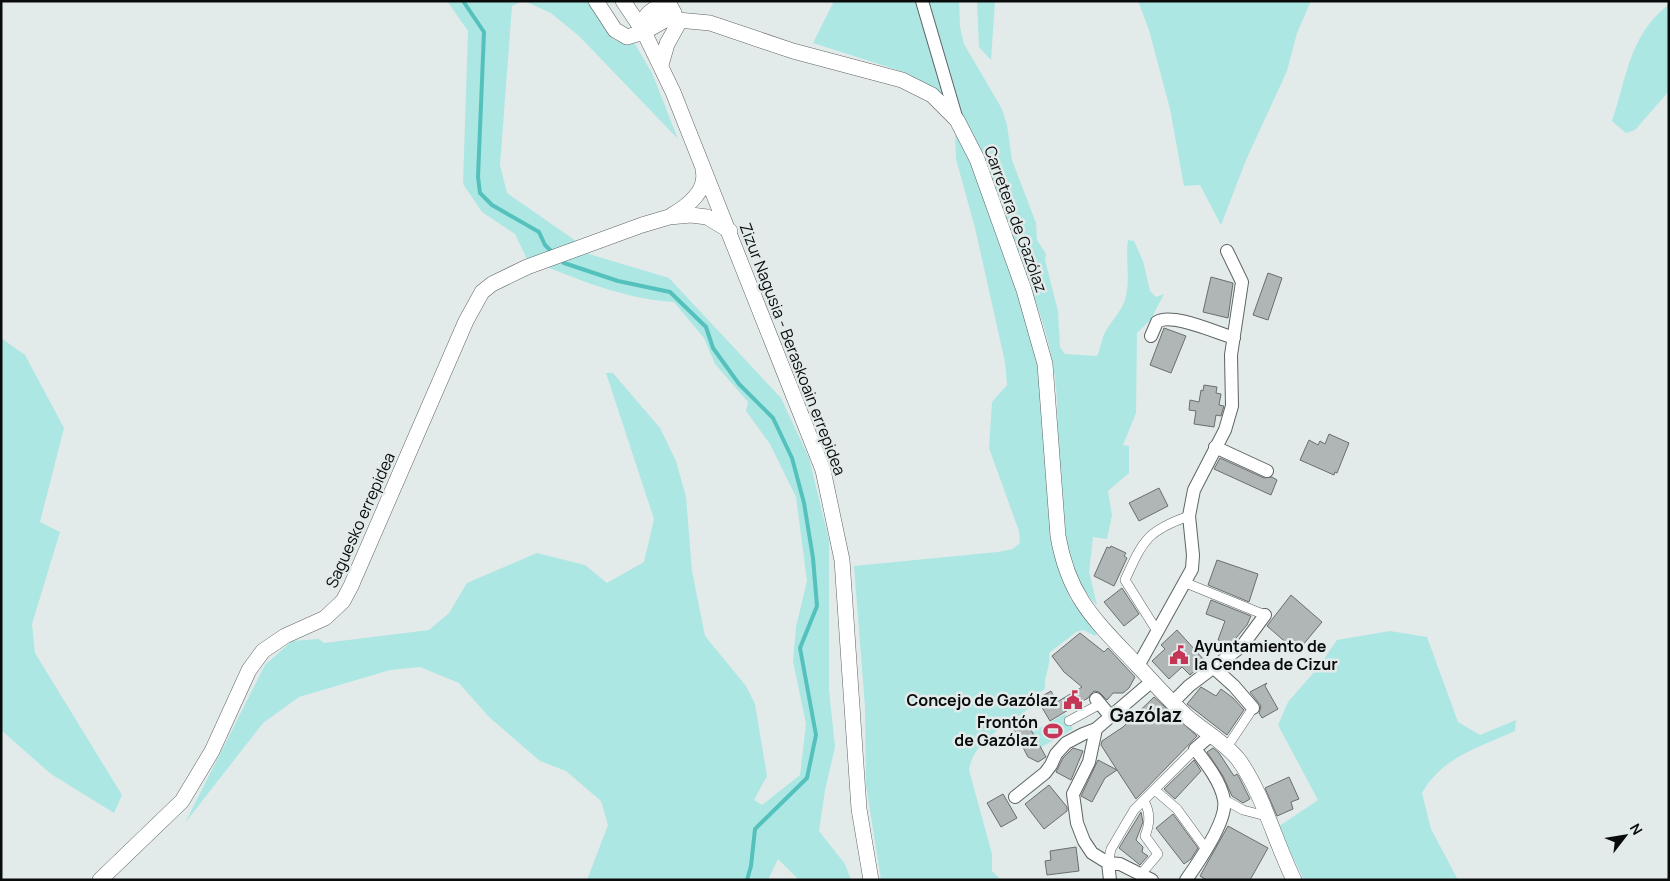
<svg xmlns="http://www.w3.org/2000/svg" width="1670" height="881" viewBox="0 0 1670 881" font-family="Manrope,sans-serif">
<style>
.green{fill:#ace7e3}
.lines{fill:none;stroke-linecap:round;stroke-linejoin:round}
.stream{stroke:#55c1bd;stroke-width:4}
.building{fill:#b0b6b6;stroke:#696e6e}
.pedestrian-casing{stroke:#5e6464;stroke-width:10}
.minor-casing{stroke:#5e6464;stroke-width:14}
.tertiary-casing{stroke:#5e6464;stroke-width:16}
.pedestrian{stroke:#fff;stroke-width:9}
.minor{stroke:#fff;stroke-width:12}
.tertiary{stroke:#fff;stroke-width:15}
.labels{text-anchor:middle;stroke-width:5;stroke-linejoin:round;paint-order:stroke}
.street-label{font-size:16px;fill:#0a0c0c;stroke:#e3eaea}
.poi-label{font-size:16px;font-weight:bold;fill:#0a0c0c;stroke:#e3eaea;text-anchor:end}
.quarter-label{font-size:19px;font-weight:bold;fill:#0a0c0c;stroke:#e3eaea}
</style>
<rect width="100%" height="100%" fill="#e3eaea"/>
<!-- green -->
<path class="green" d="M447,1H523L512,6L500,165L507,193L576,241L589,254L669,278L781,398L809,458L829,540V690L835,747L825,790L819,831L845,864L851,880H799L778,859L768,880H587L608,825L601,801L566,771L540,761L489,717L459,683L420,667L390,670L299,697L263,723L185,823L265,665L292,641L319,639L324,643L429,630L449,613L467,583L537,553L585,565L607,583L644,562L654,519L606,373H613L660,428L676,461L686,497L692,571L705,636L746,686L755,704L767,776L754,800L762,805L800,775L806,724L793,661L796,627L807,581L796,497L770,444L746,411L748,402L715,364L704,338L674,302C622,299 575,278 527,259L515,234L482,212L463,184L468,31Z
M524,1H587L614,40L635,44L652,73L678,139L579,36L551,13Z
M834,1H918L945,96L907,73L813,43Z
M928,1H959L960,27L964,44L1002,109L1007,125L1012,160L1036,223L1037,240L1046,254L1045,260L1058,311L1060,347L1065,354L1097,356C1100,349 1101,343 1103,337C1107,325 1121,313 1125,300C1131,280 1125,260 1128,240L1134,241L1143,261L1150,291L1156,297L1164,294L1151,319L1137,333L1136,413L1123,445L1129,446V473L1108,491L1112,515L1107,539L1093,537L1089,572L1097,605C1052,566 1061,444 1056,387C1052,338 1032,291 1014,246C998,204 981,161 965,119L959,109Z
M977,1H995L991,60L979,47Z
M1138,1H1311L1297,33L1287,71L1246,160L1221,225L1200,185L1184,186L1170,109L1149,30Z
M1668,5L1669,91L1635,130L1626,133L1612,121C1627,77 1629,36 1668,5Z
M955,131L979,182L1036,345L1059,568L1070,599L1098,632L1095,636L1083,630L1076,632L1049,653C1051,667 1044,674 1045,689L1034,696L1033,705C1010,725 974,738 969,770L992,854V871L1001,880H881L866,785L865,707L854,566L998,552L1013,549L1020,543L1019,531L989,448L992,402L1007,385L1005,362L975,228L956,159Z
M1,338L25,355L64,428L40,522L60,532L32,624L35,653L122,795L114,813L51,774L1,730Z
M1390,631L1427,637L1458,722L1480,735L1516,720L1515,731C1480,747 1442,757 1422,793L1431,829L1458,880H1304L1278,827L1318,800L1278,725L1288,702L1316,670L1337,640Z
M1065,714L1073,729L1040,748L1032,732Z"/>
<g class="lines">
<!-- stream -->
<path class="stream" d="M463,1L484,32L478,177L480,193L492,205L539,232L545,245L554,254
M559,258L564,263L618,281L670,292L706,327L713,348L739,384L773,418L792,458L804,503L813,558L817,606L800,648L816,735L807,778L755,829L751,866L747,880"/>
</g>
<!-- building -->
<path class="building" d="M1268,273L1282,278L1268,320L1253,315Z
M1211,277L1233,283L1228,318L1203,312Z
M1164,328L1186,336L1171,373L1150,365Z
M1204,385L1217,387L1216,393L1221,394L1219,405L1224,406L1221,416L1216,415L1214,427L1194,424L1196,411L1189,410L1190,400L1199,402L1201,390L1203,391Z
M1329,434L1349,443L1337,473L1335,472L1334,475L1300,460L1309,440L1318,445L1320,441L1325,444Z
M1220,458L1264,478L1272,477L1277,480L1271,495L1214,469Z
M1159,488L1168,506L1139,521L1129,503Z
M1111,546L1126,553L1124,556L1127,558L1114,586L1094,576L1107,547L1110,548Z
M1217,560L1258,574L1249,602L1208,585Z
M1122,588L1139,614L1124,626L1104,602Z
M1291,595L1322,622L1297,652L1267,626Z
M1211,600L1251,616L1247,625L1231,644L1218,640L1225,621L1206,614Z
M1177,630L1205,661L1190,675L1182,667L1169,679L1152,661L1165,649L1161,645Z
M1080,633L1104,652L1108,648L1135,677L1129,688L1123,693H1113L1107,700L1099,692L1094,691L1088,698L1050,721L1037,699L1051,691L1057,702L1082,687L1064,672L1052,656Z
M1267,683L1265,686L1278,709L1262,718L1259,713L1261,706L1250,692Z
M1201,687L1216,696L1221,689L1233,698L1244,710L1227,735L1187,704Z
M1154,697L1197,736L1136,799L1117,770L1105,778L1092,802L1081,796L1098,760L1117,770L1101,745L1102,741L1123,727Z
M1026,721L1046,757L1038,762L1028,757L1013,728Z
M1073,748L1083,751L1071,780L1056,772L1063,758Z
M1213,748L1219,753L1234,776L1237,774L1239,777L1250,799L1243,803L1232,796L1223,776L1207,752Z
M1194,760L1201,771L1175,799L1164,789Z
M1289,777L1299,799L1291,802L1293,809L1277,816L1265,788Z
M1049,785L1067,807V811L1044,829L1025,804Z
M1003,794L1017,818L1001,827L987,803Z
M1141,812L1143,822L1136,840L1143,847L1142,852L1148,856L1140,865L1119,848Z
M1173,814L1198,848L1191,859L1184,864L1156,828Z
M1228,826L1268,848L1250,880H1207L1200,876Z
M1076,847L1079,871L1047,875L1045,861L1051,860L1050,851Z"/>
<g class="lines">
<!-- pedestrian casing -->
<g class="pedestrian-casing">
<path id="pedestrian" d="M1186,583L1265,615
M1157,631L1125,580C1143,541 1146,531 1189,516
M1069,721L1100,704
M1227,747L1253,708
M1156,791L1177,809L1206,849
M1225,800L1243,810L1266,816
M1108,863L1111,849L1134,810L1195,749
M1141,874L1158,854L1145,836C1150,824 1151,813 1144,801"/>
</g>
<!-- minor casing -->
<g class="minor-casing">
<path id="minor" d="M922,1L957,120
M1151,336L1157,322C1171,312 1217,333 1234,338
M1215,447L1267,471
M1138,666L1192,569L1193,555L1189,516L1194,490L1225,430L1232,406L1231,355L1242,282L1227,251
M1214,668L1234,686L1253,708
M1096,699L1111,717
M1172,703L1189,686L1242,646L1265,615
M1096,729L1089,762L1073,794L1077,823L1084,841L1092,853L1108,863L1110,880
M1015,797L1045,773L1051,765L1056,754L1066,743L1083,734L1096,729L1151,682
M1108,863L1120,864L1152,880
M1186,880C1198,863 1228,820 1224,800C1221,782 1206,763 1195,749L1211,735"/>
</g>
<!-- tertiary casing -->
<g class="tertiary-casing">
<path id="tertiary" d="M596,1L615,30L627,37L644,32L667,19L710,23L793,51L902,80L932,95L957,120L977,159L1024,290L1045,364L1058,536C1069,599 1096,621 1138,666C1155,684 1171,703 1191,720C1207,733 1225,743 1238,759C1263,793 1275,842 1294,880
M623,1L644,32L673,92L823,470L842,560L859,809L871,880
M644,32C640,15 653,7 669,4L674,13L677,26L667,44L661,65
M672,215C688,206 708,190 703,170
M100,880L182,801L212,751L249,670L263,651L285,636L325,618L343,601L351,586L466,321L482,292L492,284L527,267L642,225L669,217L691,215L707,217L730,231"/>
</g>
<!-- pedestrian -->
<use href="#pedestrian" class="pedestrian"/>
<!-- minor -->
<use href="#minor" class="minor"/>
<!-- tertiary -->
<use href="#tertiary" class="tertiary"/>
</g>
<!-- icons -->
<defs>
<g id="civic-bare" transform="scale(1.5)"><path d="M-.6-6.5H3V-4.5H.6V-3L4-1V1h2V6H-6V1h2V-1L-.6-3ZM-1.2 2.5V6h2.4V2.5Z" fill="#c53556" stroke="#e3eaea" stroke-width="2.5" paint-order="stroke"/></g>
<g id="stadium-bare" transform="scale(1.5)"><path d="M0-5a6.5 5 0 1 0 0 10a6.5 5 0 1 0 0-10ZM-3.5-1.8h7v3.6h-7Z" fill="#c53556" stroke="#e3eaea" stroke-width="2.5" paint-order="stroke"/></g>
</defs>
<g fill-rule="evenodd">
<use href="#civic-bare" x="1179" y="655"/>
<use href="#civic-bare" x="1073" y="700"/>
<use href="#stadium-bare" x="1053" y="731"/>
</g>
<g class="labels">
<!-- street labels -->
<g class="street-label">
<text transform="translate(1016 219) rotate(70)" y="6">Carretera de Gazólaz</text>
<text transform="translate(793 349) rotate(69)" y="6">Zizur Nagusia - Beraskoain errepidea</text>
<text transform="translate(360 520) rotate(-66)" y="6">Saguesko errepidea</text>
</g>
<!-- poi labels -->
<g class="poi-label">
<text x="1194" y="652" text-anchor="start">Ayuntamiento de<tspan x="1194" dy="18">la Cendea de Cizur</tspan></text>
<text x="1058" y="706">Concejo de Gazólaz</text>
<text x="1038" y="728">Frontón<tspan x="1038" dy="18">de Gazólaz</tspan></text>
</g>
<!-- quarter labels -->
<g class="quarter-label">
<text x="1146" y="722">Gazólaz</text>
</g>
</g>
<!-- border -->
<rect width="1670" height="881" fill="none" stroke="#0a0c0c" stroke-width="5"/>
<!-- north arrow -->
<g transform="translate(1625 836) rotate(59)" stroke="#e3eaea" stroke-width="4" paint-order="stroke">
<path d="M0-4L9 19L0 12L-9 19Z" fill="#0a0c0c"/>
<text y="-8" font-size="14" font-weight="bold" text-anchor="middle" fill="#0a0c0c">N</text>
</g>
</svg>
